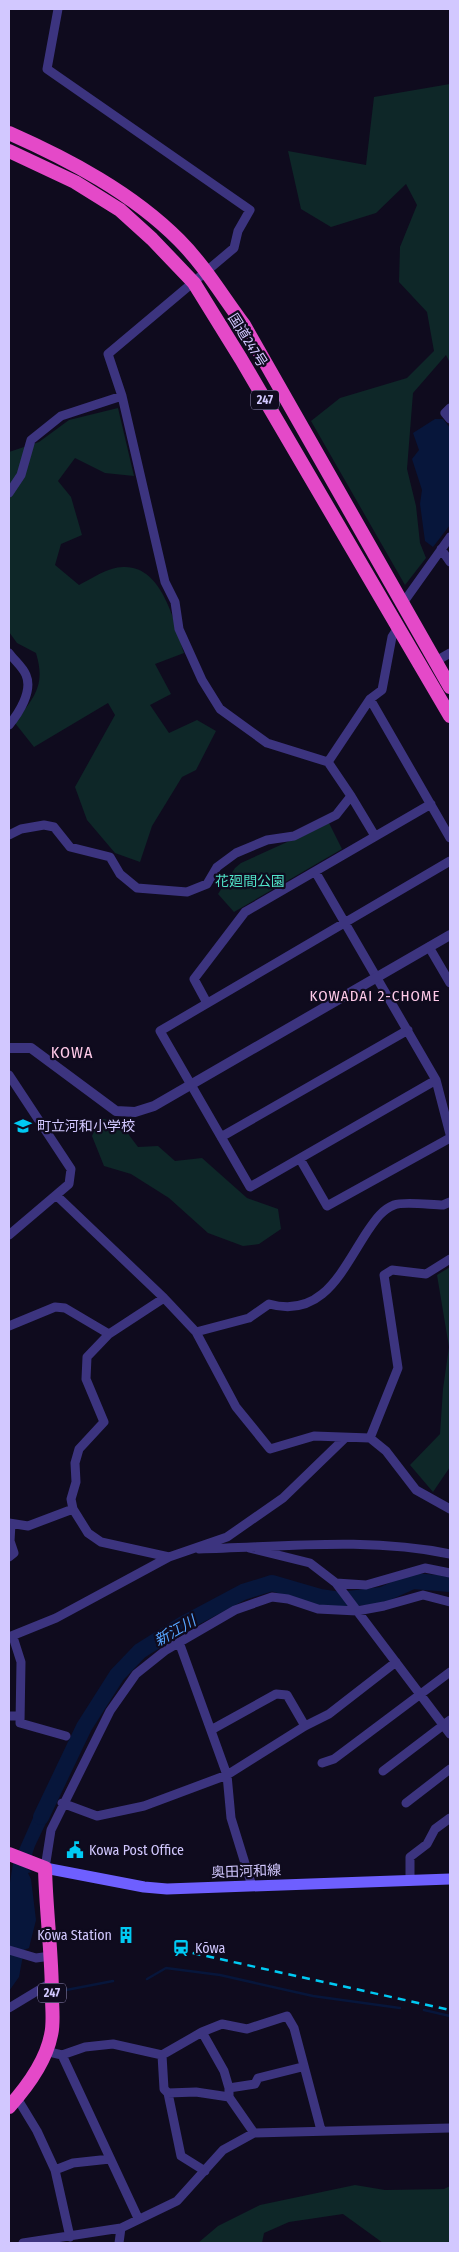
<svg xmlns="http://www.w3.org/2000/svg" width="459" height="2252" viewBox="0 0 459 2252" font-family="'Fira Sans Condensed','Noto Sans JP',sans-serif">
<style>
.green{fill:#0e2728}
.water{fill:#07163b}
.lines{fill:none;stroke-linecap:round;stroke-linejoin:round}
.stream{stroke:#07163b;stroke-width:2.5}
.river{stroke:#07163b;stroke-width:16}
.minor{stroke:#3c347f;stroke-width:9}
.tertiary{stroke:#3c347f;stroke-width:10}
.secondary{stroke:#6e5fff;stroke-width:11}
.trunk{stroke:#e449c8;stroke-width:14}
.rail{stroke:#00caf3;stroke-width:2.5;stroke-dasharray:8 6;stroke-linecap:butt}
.labels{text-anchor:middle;stroke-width:4.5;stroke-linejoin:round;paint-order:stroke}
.shield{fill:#0f0b1e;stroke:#988fbc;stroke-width:1}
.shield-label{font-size:12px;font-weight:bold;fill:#d2c8ff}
.street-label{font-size:14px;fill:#d2c8ff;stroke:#0f0b1e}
.park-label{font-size:14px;fill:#50e3c8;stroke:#0f0b1e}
.poi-label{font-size:14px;fill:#d2c8ff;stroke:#0f0b1e;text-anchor:start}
.neighbourhood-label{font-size:15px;letter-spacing:1px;fill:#ffcae8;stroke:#0f0b1e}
.water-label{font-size:15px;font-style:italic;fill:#56a5ff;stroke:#0f0b1e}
.quarter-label{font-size:16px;letter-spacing:1px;fill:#ffcae8;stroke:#0f0b1e}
</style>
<rect width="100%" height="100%" fill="#0f0b1e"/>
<!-- green -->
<path class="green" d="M450,84V363L446,355L413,393L407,469L416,506L420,543L426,558L405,585L311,421L340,398L407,378L434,351L427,312L399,282L400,247L417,205L406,184L376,213L331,227L301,209L288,151L366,165L374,97Z
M118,408L134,476L105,473L75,458L58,481L71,497L82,535L61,544L55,565L79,585C93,578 109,566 125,567C163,567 175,624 184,653L155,664L171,694L150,705L169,733L197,720L216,731L196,770L182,777L152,826L140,862L115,853L87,820L75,787L115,715L108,703L34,747L15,723C34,697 46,686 36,653L17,643L9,632V452L39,442L69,420Z
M329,823L342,849L234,912L218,894L235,868L241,863Z
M100,1118L120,1123L138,1147L158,1146L175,1161L202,1158L247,1198L278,1209L281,1229L259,1244L243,1246L208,1233L169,1198L131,1174L104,1166L92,1136Z
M450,1267V1467L433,1492L410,1465L440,1434L443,1389L449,1347L437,1275Z
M355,2185L385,2190L444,2189L450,2186V2243H383L343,2214L289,2222L264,2233L262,2243H198L218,2226L260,2205Z"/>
<!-- water -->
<path class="water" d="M435,419H443L450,428V525L433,547L425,541L420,504L422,490L412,459L419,450L413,433Z
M44,1793L57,1800L35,1846L27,1869L32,1872L28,1873L31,1879L36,1920L29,1948L24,1950L19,1977L9,1991V1889L13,1863Z"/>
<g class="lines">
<!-- stream -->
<path class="stream" d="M147,1979L166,1968L220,1975L313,1996L400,2008
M61,1991L113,1981
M424,2010L450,2016"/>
<!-- river -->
<path class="river" d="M41,1817L84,1727L117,1675L140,1651L183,1624L243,1592L272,1583L320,1597L340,1600L382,1595L413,1581L450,1584"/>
<!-- minor -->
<path class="minor" d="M58,9L47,69L250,210L238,231L234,248L108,354L122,396L165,582L175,602L179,629L202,680L220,709L267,743L328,762L351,796L375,836
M450,408L445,413L450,419
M9,493L21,475L31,440L61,416L122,396
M441,549L450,562
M403,603L450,537
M9,653C14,660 23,667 26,675C33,691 19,713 9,725
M436,661L450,653
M370,699L450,838
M328,762L370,699L382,690L392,637L399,626
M9,835L21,829L44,825L54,827L70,847L110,857L120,874L137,888L187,892L207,884L217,867L236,853L267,840L294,836L336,815L351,796
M316,873L436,1080L450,1134
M429,947L450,983
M207,1003L194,979L245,912L431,804
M9,1075L71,1169L69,1184L9,1235
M436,1080L250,1187L160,1031L450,861
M221,1137L408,1030
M300,1159L327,1206L450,1138
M57,1196L164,1298L196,1332L236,1407L270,1449L314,1436L370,1438L386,1451L416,1490L450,1509
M164,1298L109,1334L87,1357L86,1379L104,1422L79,1449L75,1463L76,1482L71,1499L73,1509L88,1533L101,1542L169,1557
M9,1326L55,1307L65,1308L109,1334
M196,1332L249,1318L269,1304C323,1319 342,1270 367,1232C374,1222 381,1210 394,1205C404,1201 431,1205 443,1205L450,1202
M370,1438L398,1368L384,1275L392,1270L426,1274L450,1259
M9,1523L28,1526L73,1509
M249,1548L310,1563L336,1583L450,1734
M199,1549C283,1547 367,1537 450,1554
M9,1557L14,1553L10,1541L11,1524
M336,1583L366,1585L425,1568L450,1573
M9,1637L56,1618L169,1557L227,1537L283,1498L345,1438
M13,1637L21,1662L20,1723L66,1736
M179,1642L227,1775L231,1818L252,1886
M9,1716H20
M211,1730L276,1694L287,1695L305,1726
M322,1763L334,1759L450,1672
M383,1771L450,1720
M62,1803L97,1816L144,1806L227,1775L305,1726L329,1714L396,1662
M406,1803L450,1769
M45,1868L51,1830L110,1711L136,1674L166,1650L235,1610L272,1597L288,1599L318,1609L357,1611L384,1606L423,1595L450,1602
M410,1881V1857L427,1844L435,1829L450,1818
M9,1950L36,1958L51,1956
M9,2008L52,1982
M202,2032L224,2071L229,2088V2097L254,2133
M45,2051L62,2055L85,2047L113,2044L162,2055L202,2032L222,2024L247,2029L287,2016L294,2028L321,2130
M62,2055L138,2218
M162,2055L164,2089L168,2093L181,2156L205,2171
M229,2088L255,2084L258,2078L302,2067
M168,2093L196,2092L229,2097
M17,2098L37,2131L55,2170L70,2237
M55,2170L73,2163L110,2159
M23,2243L121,2228L177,2201L223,2150L254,2133L450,2128
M119,2243L121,2228"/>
<!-- tertiary -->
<path class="tertiary" d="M9,1048H31L116,1111L135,1112L154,1106L450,935"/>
<!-- secondary -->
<path class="secondary" d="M45,1868L144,1887L167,1889L450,1879"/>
<!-- trunk -->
<path class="trunk" d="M9,133C70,160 132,193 179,240C204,265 223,297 244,325L450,687
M9,151L75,182L120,210L152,239L194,283L241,359L450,716
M9,1854L45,1868C46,1911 52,1954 52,1997C52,2009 54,2023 51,2035C46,2061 26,2088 9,2107"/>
<!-- rail -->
<path class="rail" d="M179,1950L450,2010"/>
</g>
<!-- icons -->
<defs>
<g id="school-bare" transform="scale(1.35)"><path d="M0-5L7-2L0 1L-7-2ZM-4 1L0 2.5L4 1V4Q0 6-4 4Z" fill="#00caf3" stroke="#0f0b1e" stroke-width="2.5" paint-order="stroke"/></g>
<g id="civic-bare" transform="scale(1.35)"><path d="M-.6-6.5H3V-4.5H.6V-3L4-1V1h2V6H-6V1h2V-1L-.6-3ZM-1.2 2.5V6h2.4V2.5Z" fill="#00caf3" stroke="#0f0b1e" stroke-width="2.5" paint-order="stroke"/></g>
<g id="building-bare" transform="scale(1.35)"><path d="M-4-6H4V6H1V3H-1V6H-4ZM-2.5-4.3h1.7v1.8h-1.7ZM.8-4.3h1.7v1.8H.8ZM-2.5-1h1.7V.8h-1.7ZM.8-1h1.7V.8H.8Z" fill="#00caf3" stroke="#0f0b1e" stroke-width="2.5" paint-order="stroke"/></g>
<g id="station-bare" transform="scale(1.35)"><path d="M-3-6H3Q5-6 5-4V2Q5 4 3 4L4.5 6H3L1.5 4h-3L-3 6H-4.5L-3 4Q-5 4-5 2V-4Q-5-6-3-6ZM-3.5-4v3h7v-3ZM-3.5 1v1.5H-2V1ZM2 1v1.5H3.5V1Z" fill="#00caf3" stroke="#0f0b1e" stroke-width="2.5" paint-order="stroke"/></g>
</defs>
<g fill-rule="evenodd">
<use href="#school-bare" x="23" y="1126"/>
<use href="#civic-bare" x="75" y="1850"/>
<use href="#building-bare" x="126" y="1935"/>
<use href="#station-bare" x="181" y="1948"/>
</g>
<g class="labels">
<!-- shield labels -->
<g class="shield">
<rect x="251" y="390.5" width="28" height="19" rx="4"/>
<rect x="38" y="1983.5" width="28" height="19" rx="4"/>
</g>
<g class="shield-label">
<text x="265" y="404">247</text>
<text x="52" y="1997">247</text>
</g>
<!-- street labels -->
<g class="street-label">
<text transform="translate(248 340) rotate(58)" y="5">国道247号</text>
<text transform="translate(246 1871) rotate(-2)" y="5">奥田河和線</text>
</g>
<!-- park labels -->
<g class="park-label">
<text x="250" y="886">花廻間公園</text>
</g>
<!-- poi labels -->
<g class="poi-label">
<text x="37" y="1131">町立河和小学校</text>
<text x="89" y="1855">Kowa Post Office</text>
<text x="112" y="1940" text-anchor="end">Kōwa Station</text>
<text x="195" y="1953">Kōwa</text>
</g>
<!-- neighbourhood labels -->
<g class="neighbourhood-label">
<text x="375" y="1001">KOWADAI 2-CHOME</text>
</g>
<!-- water labels -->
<g class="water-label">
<text transform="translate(175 1631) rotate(-30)" y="5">新江川</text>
</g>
<!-- quarter labels -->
<g class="quarter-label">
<text x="72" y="1058">KOWA</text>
</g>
</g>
<!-- border -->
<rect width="459" height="2252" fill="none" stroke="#d2c8ff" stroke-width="20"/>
</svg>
